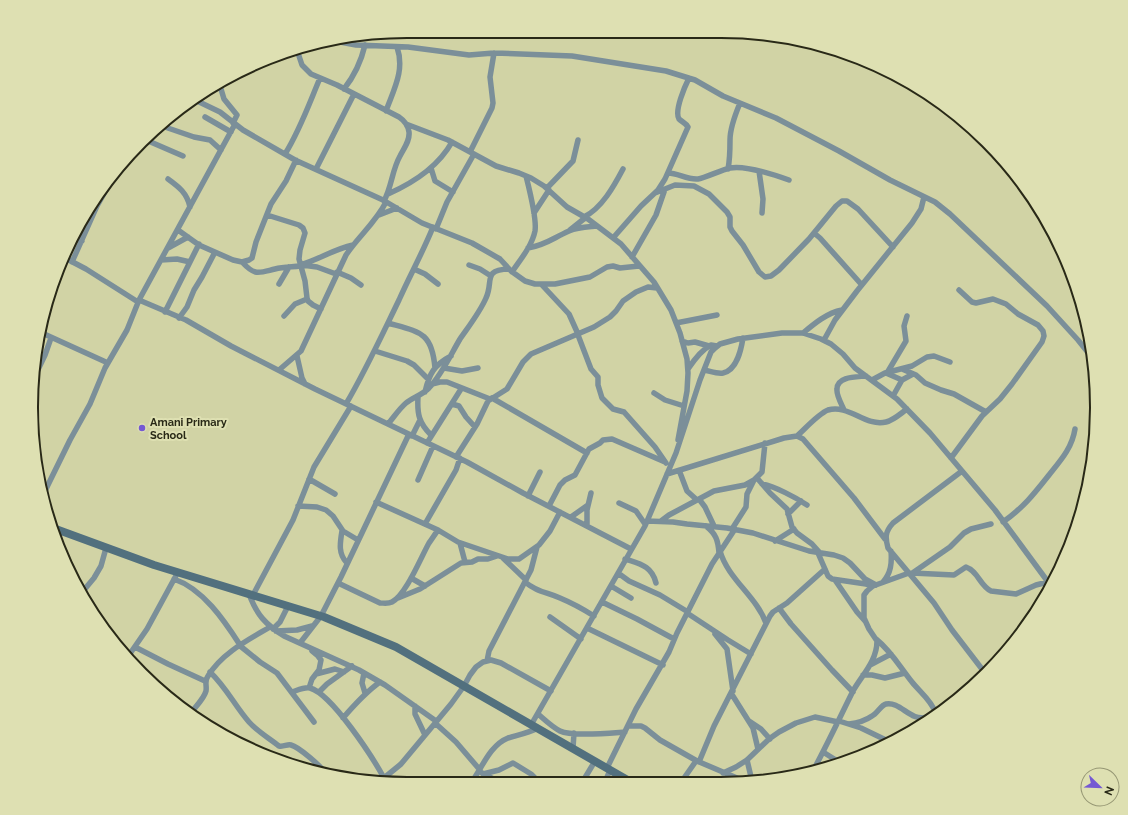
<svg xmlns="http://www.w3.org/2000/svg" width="1128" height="815" viewBox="0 0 1128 815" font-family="Raleway,sans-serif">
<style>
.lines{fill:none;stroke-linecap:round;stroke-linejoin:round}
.street{stroke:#7b8f99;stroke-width:5.5}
.secondary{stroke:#52707e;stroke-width:8}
.poi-dot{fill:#7559d3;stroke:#dee0b2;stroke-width:1.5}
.labels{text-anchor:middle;stroke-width:4;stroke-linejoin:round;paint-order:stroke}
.poi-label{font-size:11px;font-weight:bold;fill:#292917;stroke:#dee0b2;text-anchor:start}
.rim{fill:none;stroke:#292917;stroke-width:2}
</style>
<rect width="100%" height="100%" fill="#d1d3a5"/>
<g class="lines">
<!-- street -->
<path class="street" d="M335,41L356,45L408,47L469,55L494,53L572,56L666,71L695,80L723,96L776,118L839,151L890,180L935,202L950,214L1047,306L1078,340L1094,360
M297,50L302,65L311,74L337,85L399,117C405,121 408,125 409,132C410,141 404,148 400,156C392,170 392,186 384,201
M221,89L224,99L237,115L233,123
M344,89C355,75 361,62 365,45
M193,99L220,112L243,130L295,160L383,200L422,223L472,243L500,259L511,271L525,281L535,284H555L590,277L607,267L613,266L620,268L639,266
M386,111C394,89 405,70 397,47
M205,117L231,132
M406,124L448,140L496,166L519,173L531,178L544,186L567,207L588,219L621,244L654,282L671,310L680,333L687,359L688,373L687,391L678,440
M162,126L194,137L210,140L221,150
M146,140L183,156
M470,152L492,108L493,103L490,77L494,53
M285,154C300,130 309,104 320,78
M431,168L435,181L453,192
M316,169L354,94
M728,169C730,159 730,151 730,140C730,128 735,115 740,103
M759,171L763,199L762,213
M668,173C678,173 687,180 698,179C705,178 721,170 730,168C745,165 775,175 789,180
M168,179C179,187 187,193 190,207
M547,188L573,161L578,140
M655,193L675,185L694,186L709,194L727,212L730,217V227L732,231L743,245L759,272L765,277L771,276L779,270L809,239L836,206L842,201H847L858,209L893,247
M388,194C413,183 438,167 452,142
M534,213L549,190
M267,215L299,225L303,228L305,233L300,250L299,259L305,281L307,298L308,301L313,305L321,309
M379,215L397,208
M584,217C602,208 614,186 623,169
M436,229L447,202L474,154
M178,230L199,245L233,260L242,262L249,260L252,258L256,242L271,204L286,181L296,160
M570,230L585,218
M814,233L820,238L861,284
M72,238L82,241
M613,238L641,206L658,190L665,179L688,127C686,123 682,122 679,119C674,111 685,86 689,78
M168,248L188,237
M528,248C546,245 553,238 569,231C578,227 587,227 597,226
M632,257L656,215L665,189
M65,258L86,269L138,302
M161,260L177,259L190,262
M72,262L97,206L115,174
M242,262C255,276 258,273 275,269C283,267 292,267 300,266
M300,265C318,260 334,249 353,245
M302,265L317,267L336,274
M469,265L480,269L491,276
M414,269L425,274L438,284
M337,272L351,278L361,285
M512,272C520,260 532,246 535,231C537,219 529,188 526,176
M279,284L289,267
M542,285L569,314L578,334
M139,300L186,320L231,346L315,389L467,462L523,493L631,549
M165,312L199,244
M284,316L295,304L307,299
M179,318L187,307L194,290L202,277L215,252
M388,323C420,332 432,332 435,368
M676,323L717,315
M42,333L108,363
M803,333C815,323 827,313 842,310
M578,335L591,369L598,377V385L602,398L613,409L624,412L655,447L666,463
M824,340L835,320L857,291L912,223L921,209L924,197
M682,341L688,343L695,342L709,346
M375,351L407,361L414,365L428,379
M297,356L302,378L305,384
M35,357L42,361
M444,368L462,371L478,368
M688,369C694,360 701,350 711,345L717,346
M902,369L916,375L925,383L941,390L954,394L986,412
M279,370L301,351L346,255C358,237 376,222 386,202
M704,370C710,371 717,374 723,373C737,370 741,350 743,338
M886,373L902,380
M887,373L906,341L904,326L907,316
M34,378L45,355L51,338
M872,380L885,373L912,366L927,357L934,356L950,362
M432,384L440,382H447L490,399
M425,392C429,374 434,365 451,356
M654,393L665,400L684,406
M893,396L902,380L913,374
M418,397C417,414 419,423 431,435
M492,398L587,453
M346,404C366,370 382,335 399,300C410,275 423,252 433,227
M452,404L459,406L466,417L475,427
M844,410C842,405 836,395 837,389C837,376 857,377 866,376
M388,424C394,417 399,409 406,403C413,397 421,396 429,388C442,374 450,356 460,339C469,326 480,312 486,298C494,281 482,270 509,269
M412,436L420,420
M797,436C805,429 818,414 828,410C849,404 865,427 886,422C894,420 900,414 907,409
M427,443L461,389
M456,457L477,424L488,401L507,389L523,362L531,354L594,327L610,317L616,311L623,301L636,292L648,287L657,288
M951,458L982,416L1000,399L1012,384L1042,342L1044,336L1043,331L1038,325L1018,314L1006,304L993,299L976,303L972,302L959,290
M679,470L687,491L697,500
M962,471L893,523C885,532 885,537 888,548L934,603L952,630L985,673
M667,474L784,438L797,436L803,439L854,498L885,539
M757,478L770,493L787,509L792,527L797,533L812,544L821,554
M309,479L335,494
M418,480L433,446
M762,484C776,487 795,497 807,505
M44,493L70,440L90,404L105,368L127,330L139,300L235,124
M528,496L540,472
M699,499L705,507L714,526
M376,502L438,530L458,542L508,559H519L539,545L550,531L560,512
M619,503L636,511L645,524
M298,506L317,507L326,510L333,516L343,531L358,540
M549,506L560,485L565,480L575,475L589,449L600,443L603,440L612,439L665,462
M788,514L801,501
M571,517L588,505
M1075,518L1078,520
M647,521L673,522L687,524L727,528L753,533L809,551L834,555L843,558L850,563L865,579L876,585
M661,521L669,515L714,491L745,485L754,480L762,472L765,443
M1003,522C1024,507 1034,494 1049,475C1061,460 1072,448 1075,429
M425,524L456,470L460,458
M587,526V510L591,493
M706,526C716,534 718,540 719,553
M732,529L746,507L747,494L754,480
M342,531C340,543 338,554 347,563
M775,541L794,529
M460,543L465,562
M720,551C728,579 756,596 766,623
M818,553L828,576L832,579L866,584L873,586
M503,558L526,580
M625,559C640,564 652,566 656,583
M618,573L629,581L660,595L688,612
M912,573L954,575L966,567C978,571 980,586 991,591L1016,594L1036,585L1048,582
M911,574L950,547L964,533L971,529L991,524
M411,578L425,586
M174,579C203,589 224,620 240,645
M835,580L857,612L865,621
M525,582C537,592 546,592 560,598C572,603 583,609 594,616
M883,582C891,573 892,563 891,551
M338,583L380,603C384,603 388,604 392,602C406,595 421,557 429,543C432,539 435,534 438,530
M611,586L631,598
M84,590L94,578L101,566L106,548
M249,594C257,615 265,624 284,636L359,670L385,685L436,721
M253,595L293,520L314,467L351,406
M398,598L420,589L461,563L472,562L478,559H488L497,556
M602,602L637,619L674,639
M779,608L791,624L832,670L853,692
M687,613L728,640L751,654
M550,617L581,639
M587,628L663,665
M273,629L280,622L288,606
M276,631L297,630L312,626
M715,634L727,649L733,691
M876,639C891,651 900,667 912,682C919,691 932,701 935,712
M300,643L321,616L341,577L409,434
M239,645L260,662L277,673L314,722
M135,647L168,664L205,681
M127,658L147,629L178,572
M487,661L489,651L531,570L537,547
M870,665L891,654
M210,672C226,687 235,706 249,722C258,732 269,738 279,746C284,747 287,744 291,745C299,747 322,767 326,774
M364,673L362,683L365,693
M316,674L335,669L344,672
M863,675H872L885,678L905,673
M309,688L312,679L319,670L321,660L318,656L312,651
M292,692C298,690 304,687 310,688C332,694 373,758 384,778
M319,692L327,684L352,666
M731,693L753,728L758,749
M415,706V714L425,735
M190,714C195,707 204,699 206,691C207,685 204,681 208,676C222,653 248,640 270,627
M538,714C545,720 552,727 560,731C572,737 611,733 625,732
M343,718C355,704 366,692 380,682
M749,721L761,729L770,739
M839,721L861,728L888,741
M435,723L456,742L480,770
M849,724C857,723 865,721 872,716C877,714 881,705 886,704C900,701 911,722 926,717
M531,725L645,526L676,453L700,380L711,352L715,348L720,344L738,339L782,333H803L821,339L831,344L843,354L855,368L897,399L930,433L995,510L1051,586
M628,726H641L645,728L660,740L697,761L744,781
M573,748L574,733
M823,752L839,762
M747,760L752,781
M699,762L714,726L770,616L773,612L787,603L825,569
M607,768L636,709L669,652L677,633L712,564L735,529
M814,769C828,743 840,717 853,691C862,675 877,661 877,641L869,629L864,618V595L867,591L873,586L909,573
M482,773L499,782
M723,773L736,767L747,760L769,739L779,732L796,723L815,717L838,722
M483,774L499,770L513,763L531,774L539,782
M387,776L391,783
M583,781L595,761
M682,781L696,761
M379,782L401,764L451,704L464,686L470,675L476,667L483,662L491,660L501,663L551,691
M605,782L610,770
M471,783C482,768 490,745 508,738C518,735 528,733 538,728"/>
<!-- secondary -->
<path class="secondary" d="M53,528L154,565L324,617L396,647L631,782"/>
</g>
<!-- markers -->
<circle class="poi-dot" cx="142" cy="428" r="4"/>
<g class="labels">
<!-- poi labels -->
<g class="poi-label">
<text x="150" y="426">Amani Primary<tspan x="150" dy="13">School</tspan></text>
</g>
</g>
<!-- crop -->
<path d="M0 0H1128V815H0ZM407 38H721A369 369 0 0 1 1090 407V408A369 369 0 0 1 721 777H407A369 369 0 0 1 38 408V407A369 369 0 0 1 407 38Z" fill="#dee0b2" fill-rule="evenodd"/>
<path class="rim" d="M407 38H721A369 369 0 0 1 1090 407V408A369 369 0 0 1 721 777H407A369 369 0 0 1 38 408V407A369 369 0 0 1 407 38Z"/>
<!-- north arrow -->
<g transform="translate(1100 787) rotate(113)"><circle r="19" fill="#dee0b2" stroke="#969774"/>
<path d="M0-3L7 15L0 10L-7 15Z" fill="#7559d3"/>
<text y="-6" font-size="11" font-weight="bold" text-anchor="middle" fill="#292917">N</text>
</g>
</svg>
